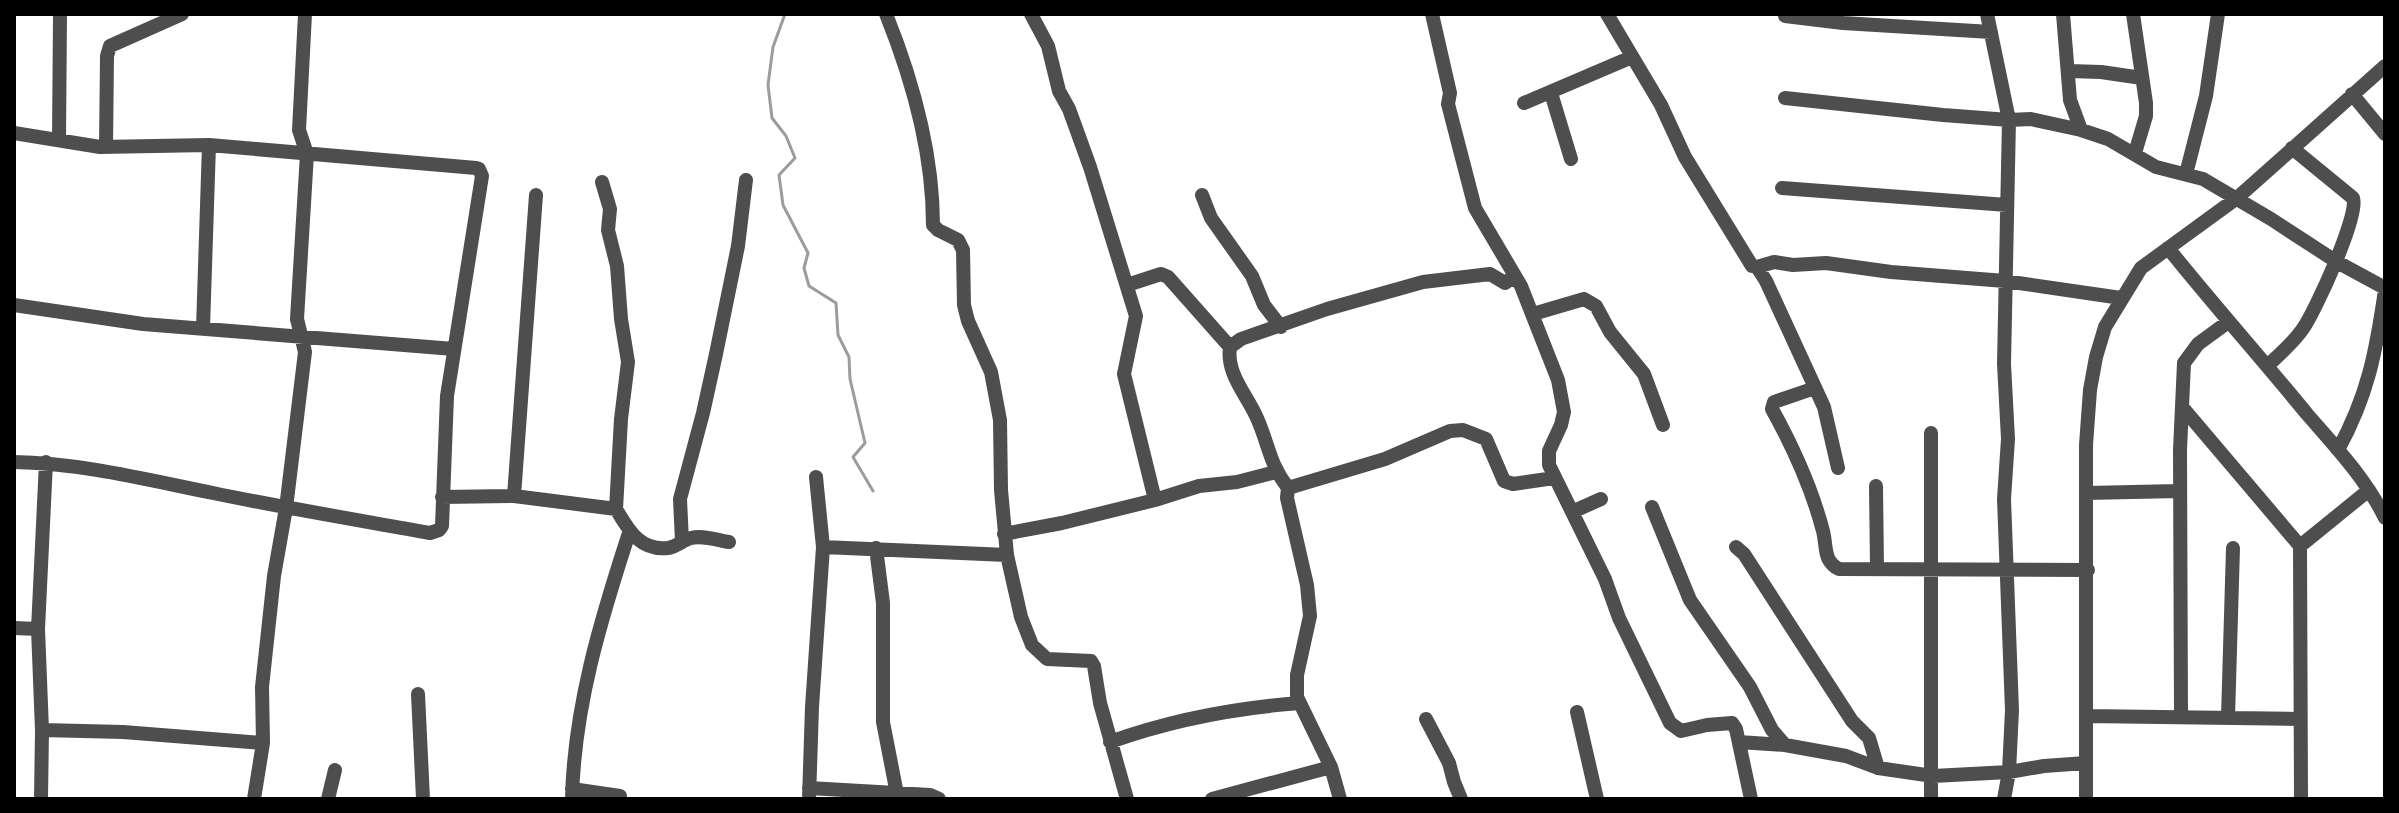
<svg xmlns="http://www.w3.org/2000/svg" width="2399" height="813" viewBox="0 0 2399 813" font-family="Commissioner,sans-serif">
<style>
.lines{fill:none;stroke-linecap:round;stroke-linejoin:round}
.stream{stroke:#9c9c9c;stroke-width:3}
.minor{stroke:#4e4e4e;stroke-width:14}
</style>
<rect width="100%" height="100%" fill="#fff"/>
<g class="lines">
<!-- stream -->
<path class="stream" d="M785,14L773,47L768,85L772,118L786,136L795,158L779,175L783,205L808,253L804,268L809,286L836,303L838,335L849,357L850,379L865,443L853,457L873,491"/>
<!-- minor -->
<path class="minor" d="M886,14C913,81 933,152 933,225L938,230L958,240L963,250L964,305L968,321L991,372L1000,420L1001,490L1007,555L1021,617L1032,645L1047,659L1091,661L1094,666L1100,703L1127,799
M1031,14L1048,46L1059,91L1069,109L1090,167L1136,316L1124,374L1155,500
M1432,14L1450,93L1448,104L1475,208L1521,286L1558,380L1564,412L1561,425L1549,451V465L1605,579L1619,618L1670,723L1681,731L1707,725L1732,723L1736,729L1751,799
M1607,14L1661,105L1685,157L1752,266L1757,267L1766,281L1824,407L1838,468
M1987,14L2009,120L2004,364L2008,439L2004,499L2012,710L2009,772L2004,799
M2063,14L2070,100L2081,130
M2133,14L2146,103V116L2135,153
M1785,16L1843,23L1991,32
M2069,71L2101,72L2142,78
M1551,93L1571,159
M2352,94L2385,134
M1785,98L1943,115L2009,120L2031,119L2081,130L2108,139L2156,167L2203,179L2271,219L2337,262L2385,288
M1524,103L1632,57
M14,133L100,147L209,145L476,168L479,169L482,176L447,396L442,526L439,530L430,533C358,520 285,508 213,493C148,480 81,463 14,462
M59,140L60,14
M106,147L107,56L110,46L182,14
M2186,174L2206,96L2218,14
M602,182L610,209L608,230L617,266L621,319L628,362L621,419L616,509
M1782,188L2007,205
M1202,195L1211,218L1252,276L1264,305L1281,327
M2168,248C2213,304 2261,358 2307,414C2335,446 2366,479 2385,518
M1757,267L1774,262L1793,265L1826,263L1891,272L2005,281L2121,298
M1127,285L1161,274L1168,277L1230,347
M14,305L143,324L454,349
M1533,314L1584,299L1596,306L1610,332L1644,374L1663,425
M203,328L209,145
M2267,366C2279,355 2292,344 2302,330C2315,312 2360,214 2353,198L2292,148
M1815,388L1774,402L1772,409C1793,447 1812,489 1823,531C1827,547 1823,561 1839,569L2088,570
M2183,408L2300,546
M1931,433V799
M2338,450C2368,395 2376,352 2385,290
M1876,486L1877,568
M1288,488C1269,463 1269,445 1257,418C1247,395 1226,374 1230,347L1241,339L1327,309L1423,282L1490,274L1505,283L1515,276
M2086,493L2179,491
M514,496L536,195
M442,497L514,496L616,509C628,529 639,551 668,548C676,547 683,540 691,538C703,535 717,540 729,542
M1652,507L1690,600L1750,687L1772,730L1785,745L1846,756L1878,768L1933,776L2009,772L2044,766L2086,763
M1572,512L1601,499
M1004,534L1062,523L1155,500L1199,486L1237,482L1276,472
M682,542L680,499L703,413L716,354L738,246L746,180
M823,547L1007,555
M1736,547L1744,554L1852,721L1869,738L1878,768
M876,548L883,603V722L897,794
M14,628L38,629
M418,694L423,799
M1577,712L1597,799
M2087,716L2300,719
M2181,716L2180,450L2184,363L2198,344L2228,322
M2228,717L2233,548
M1426,719L1449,763L1454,782L1461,799
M42,730L123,732L263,743
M1110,742C1171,720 1235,708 1300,703
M1739,742L1785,745
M1331,767L1340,799
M809,788L930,795L939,799
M572,789L620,796
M41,799L42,730L38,629L46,462
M254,799L263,743L262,687L274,576L286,508L305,352L297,319L307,154L299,130L305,14
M328,799L335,770
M572,799C574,707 601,619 629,533
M809,799L812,707L823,547L816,477
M1212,799L1331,767L1297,697V675L1310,616L1307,585L1287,498L1288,488L1385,459L1450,431L1463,430L1486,439L1504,481L1513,484L1554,478
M2086,799V445L2090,390L2096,357L2105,327L2141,268L2237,198L2385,66
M2301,799L2300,546L2369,490"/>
</g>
<!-- border -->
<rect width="2399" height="813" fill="none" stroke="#000000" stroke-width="32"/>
</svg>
